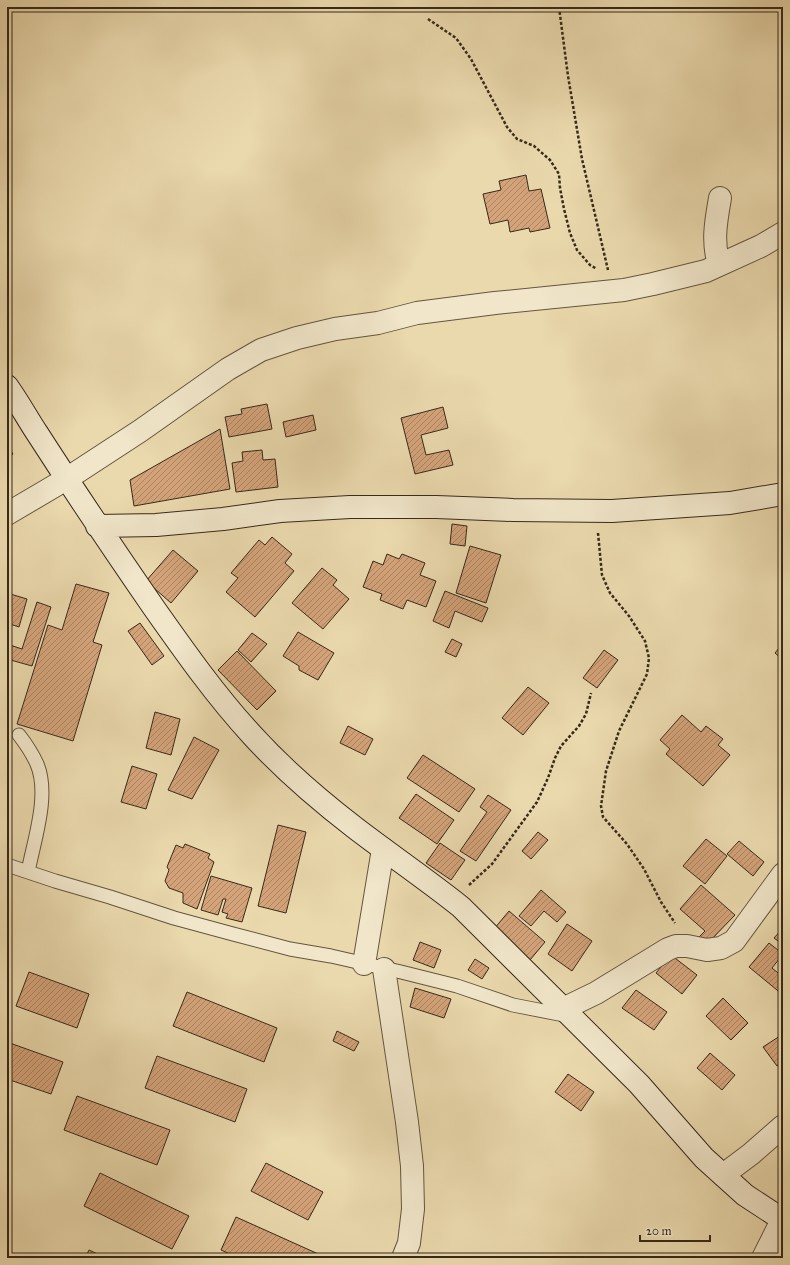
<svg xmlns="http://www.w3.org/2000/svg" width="790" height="1265" viewBox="0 0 790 1265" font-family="'IM FELL Great Primer',serif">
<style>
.building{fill:url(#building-hatch);stroke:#37291a}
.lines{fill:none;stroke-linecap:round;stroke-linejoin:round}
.lane-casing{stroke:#64553f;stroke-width:15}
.street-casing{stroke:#64553f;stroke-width:24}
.secondary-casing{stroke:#37291a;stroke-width:24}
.path{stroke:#37291a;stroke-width:2.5;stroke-dasharray:3 2;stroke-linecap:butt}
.lane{stroke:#f1e6ca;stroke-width:13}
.street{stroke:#f1e6ca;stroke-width:22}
.secondary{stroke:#f1e6ca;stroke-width:22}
</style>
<defs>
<pattern id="building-hatch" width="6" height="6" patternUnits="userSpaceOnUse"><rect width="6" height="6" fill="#d4a37a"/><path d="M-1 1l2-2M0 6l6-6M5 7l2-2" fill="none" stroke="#ad8563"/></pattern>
</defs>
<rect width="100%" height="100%" fill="#ead9ad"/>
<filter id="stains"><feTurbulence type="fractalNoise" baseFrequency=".005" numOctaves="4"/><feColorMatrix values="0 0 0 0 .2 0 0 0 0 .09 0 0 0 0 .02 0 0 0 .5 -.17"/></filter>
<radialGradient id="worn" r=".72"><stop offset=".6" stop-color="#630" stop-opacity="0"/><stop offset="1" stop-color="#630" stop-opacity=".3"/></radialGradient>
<!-- building -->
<path class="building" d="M526,175L529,191L541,189L550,228L530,232L529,228L510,232L508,220L490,224L483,194L501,190L499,181Z
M267,404L272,429L229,437L225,417L242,414L241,409Z
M443,407L448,428L421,435L426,455L449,450L453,465L415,474L401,418Z
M313,415L316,430L286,437L283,422Z
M220,429L230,489L134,506L130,480Z
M7,445L13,454L7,458Z
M262,450L263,460L275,459L278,487L236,492L232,463L243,461L242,452Z
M452,524L467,526L465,546L450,544Z
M272,537L292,554L285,563L294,571L255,617L226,592L238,578L231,573L259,540L265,545Z
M470,546L501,555L486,603L456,593Z
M173,550L198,571L171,603L146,581Z
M387,554L399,559L402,554L425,563L420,575L436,581L426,607L407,600L403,609L380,600L382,594L363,587L373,561L383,565Z
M322,568L337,580L333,585L349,599L323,629L292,603Z
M76,584L109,593L93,642L102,645L73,741L17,724L48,625L62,630Z
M445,591L488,608L482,622L455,611L449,628L433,621Z
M7,593L27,599L19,627L7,623Z
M37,602L51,607L32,666L7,659V644L22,649Z
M140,623L164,656L152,665L128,631Z
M298,632L334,653L318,680L299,670V666L283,656Z
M252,633L267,644L251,662L238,650Z
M452,639L462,644L456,657L445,652Z
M783,643V660L775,653Z
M604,650L618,660L597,688L583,678Z
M237,651L276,691L257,710L218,670Z
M528,687L549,703L523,735L502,718Z
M155,712L180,719L171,755L146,748Z
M682,715L701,732L706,726L723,739L718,745L730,755L703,786L666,754L670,749L660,740Z
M348,726L373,739L365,755L340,743Z
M194,737L219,750L192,799L168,790Z
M423,755L475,789L459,812L407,778Z
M132,766L157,774L146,809L121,802Z
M416,794L454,820L437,844L399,818Z
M488,795L511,810L476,861L460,851L487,812L480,807Z
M278,825L306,832L286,913L258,906Z
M538,832L548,840L531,859L522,851Z
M706,839L727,856L705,884L683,866Z
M739,841L764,862L753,876L727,854Z
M440,843L465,860L451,880L426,863Z
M185,844L210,854L208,858L214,862L197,909L183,903V893L169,888L165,881L169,870L167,867L176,845L183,848Z
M211,876L252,888L242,922L226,918L228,914L222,912L226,899H223L218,915L201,910Z
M701,885L735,915L707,944L699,937L705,931L680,909Z
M541,890L566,912L557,922L544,911L531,926L519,916Z
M509,911L545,942L530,960L494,929Z
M567,924L592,941L572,971L548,954Z
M783,928V945L774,938Z
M420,942L441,950L434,968L413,960Z
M769,943L783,954L772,968L783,977V995L749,967Z
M671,955L697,975L682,994L656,973Z
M475,959L489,968L482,979L468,970Z
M29,972L89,994L77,1028L16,1006Z
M415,988L451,999L444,1018L410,1007Z
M636,990L667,1012L654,1030L622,1008Z
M187,992L277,1028L264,1062L173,1026Z
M723,998L748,1023L731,1040L706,1016Z
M337,1031L359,1042L354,1051L333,1041Z
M783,1034V1061L777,1066L763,1047Z
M7,1042L63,1062L51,1094L7,1079Z
M710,1053L735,1075L722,1090L697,1068Z
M157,1056L247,1089L235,1122L145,1088Z
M568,1074L594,1092L581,1111L555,1092Z
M77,1096L170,1130L157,1165L64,1130Z
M266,1163L323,1192L308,1220L251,1191Z
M100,1173L189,1216L172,1249L84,1206Z
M236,1217L325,1257L239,1258L221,1250Z
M89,1250L106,1258H85Z"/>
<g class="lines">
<!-- lane casing -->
<g class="lane-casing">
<path id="lane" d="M19,735C26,744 32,753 37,764C50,795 34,840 28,872
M7,865L55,881L110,897L174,918L233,934L290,949L331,956L401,972L457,986L513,1005L569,1016"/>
</g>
<!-- street casing -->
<g class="street-casing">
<path id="street" d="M719,264C712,242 716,221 720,198
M7,514L68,478L140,431L228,369L261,350L297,338L335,329L378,323L417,313L495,303L624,290L653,284L706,271L761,246L783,233
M364,964L383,849
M384,969L407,1122L412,1166L413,1209L409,1243L403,1258
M563,1009L596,993L668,949L676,946H687L707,950L721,948L734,941L783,874
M723,1175L751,1154L783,1126
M763,1258L782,1220"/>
</g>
<!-- secondary casing -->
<g class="secondary-casing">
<path id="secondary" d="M7,386C18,401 27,418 37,433C75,492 114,550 154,608C185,652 216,696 252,735C282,768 319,800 354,827C389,854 426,879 461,907L639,1084L704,1158L745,1195L783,1220
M97,526L156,525L223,519L280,511L350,507H436L513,510L612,511L730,503L783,494"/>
</g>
<!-- path -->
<path class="path" d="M559,7L568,76L582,159L608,270
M428,19L456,38L471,59L507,127L517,139L534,146L550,160L559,174L560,188L564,209L570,233L577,250L590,265L597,269
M598,533L602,575L610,593L629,616L645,641L649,658L647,674L619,731L606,771L601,806L603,817L627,844L644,869L661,902L675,923
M783,729L782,731L783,740
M469,885L492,864L537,802L548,778L555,758L561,746L579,726L586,714L591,693"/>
<!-- lane -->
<use href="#lane" class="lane"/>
<!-- street -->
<use href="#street" class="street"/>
<!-- secondary -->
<use href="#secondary" class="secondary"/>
</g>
<!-- margin -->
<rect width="790" height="1265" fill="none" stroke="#ead9ad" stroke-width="24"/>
<rect x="8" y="8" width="774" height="1249" fill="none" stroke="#37291a" stroke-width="2"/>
<rect x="12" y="12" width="766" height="1241" fill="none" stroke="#37291a"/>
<!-- scale -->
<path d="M640 1235v6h70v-6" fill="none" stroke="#37291a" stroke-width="2"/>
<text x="646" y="1235" font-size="12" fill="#37291a" stroke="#f1e6ca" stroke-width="3" paint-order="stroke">20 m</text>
<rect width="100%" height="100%" filter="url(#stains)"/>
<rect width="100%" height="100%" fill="url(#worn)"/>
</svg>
